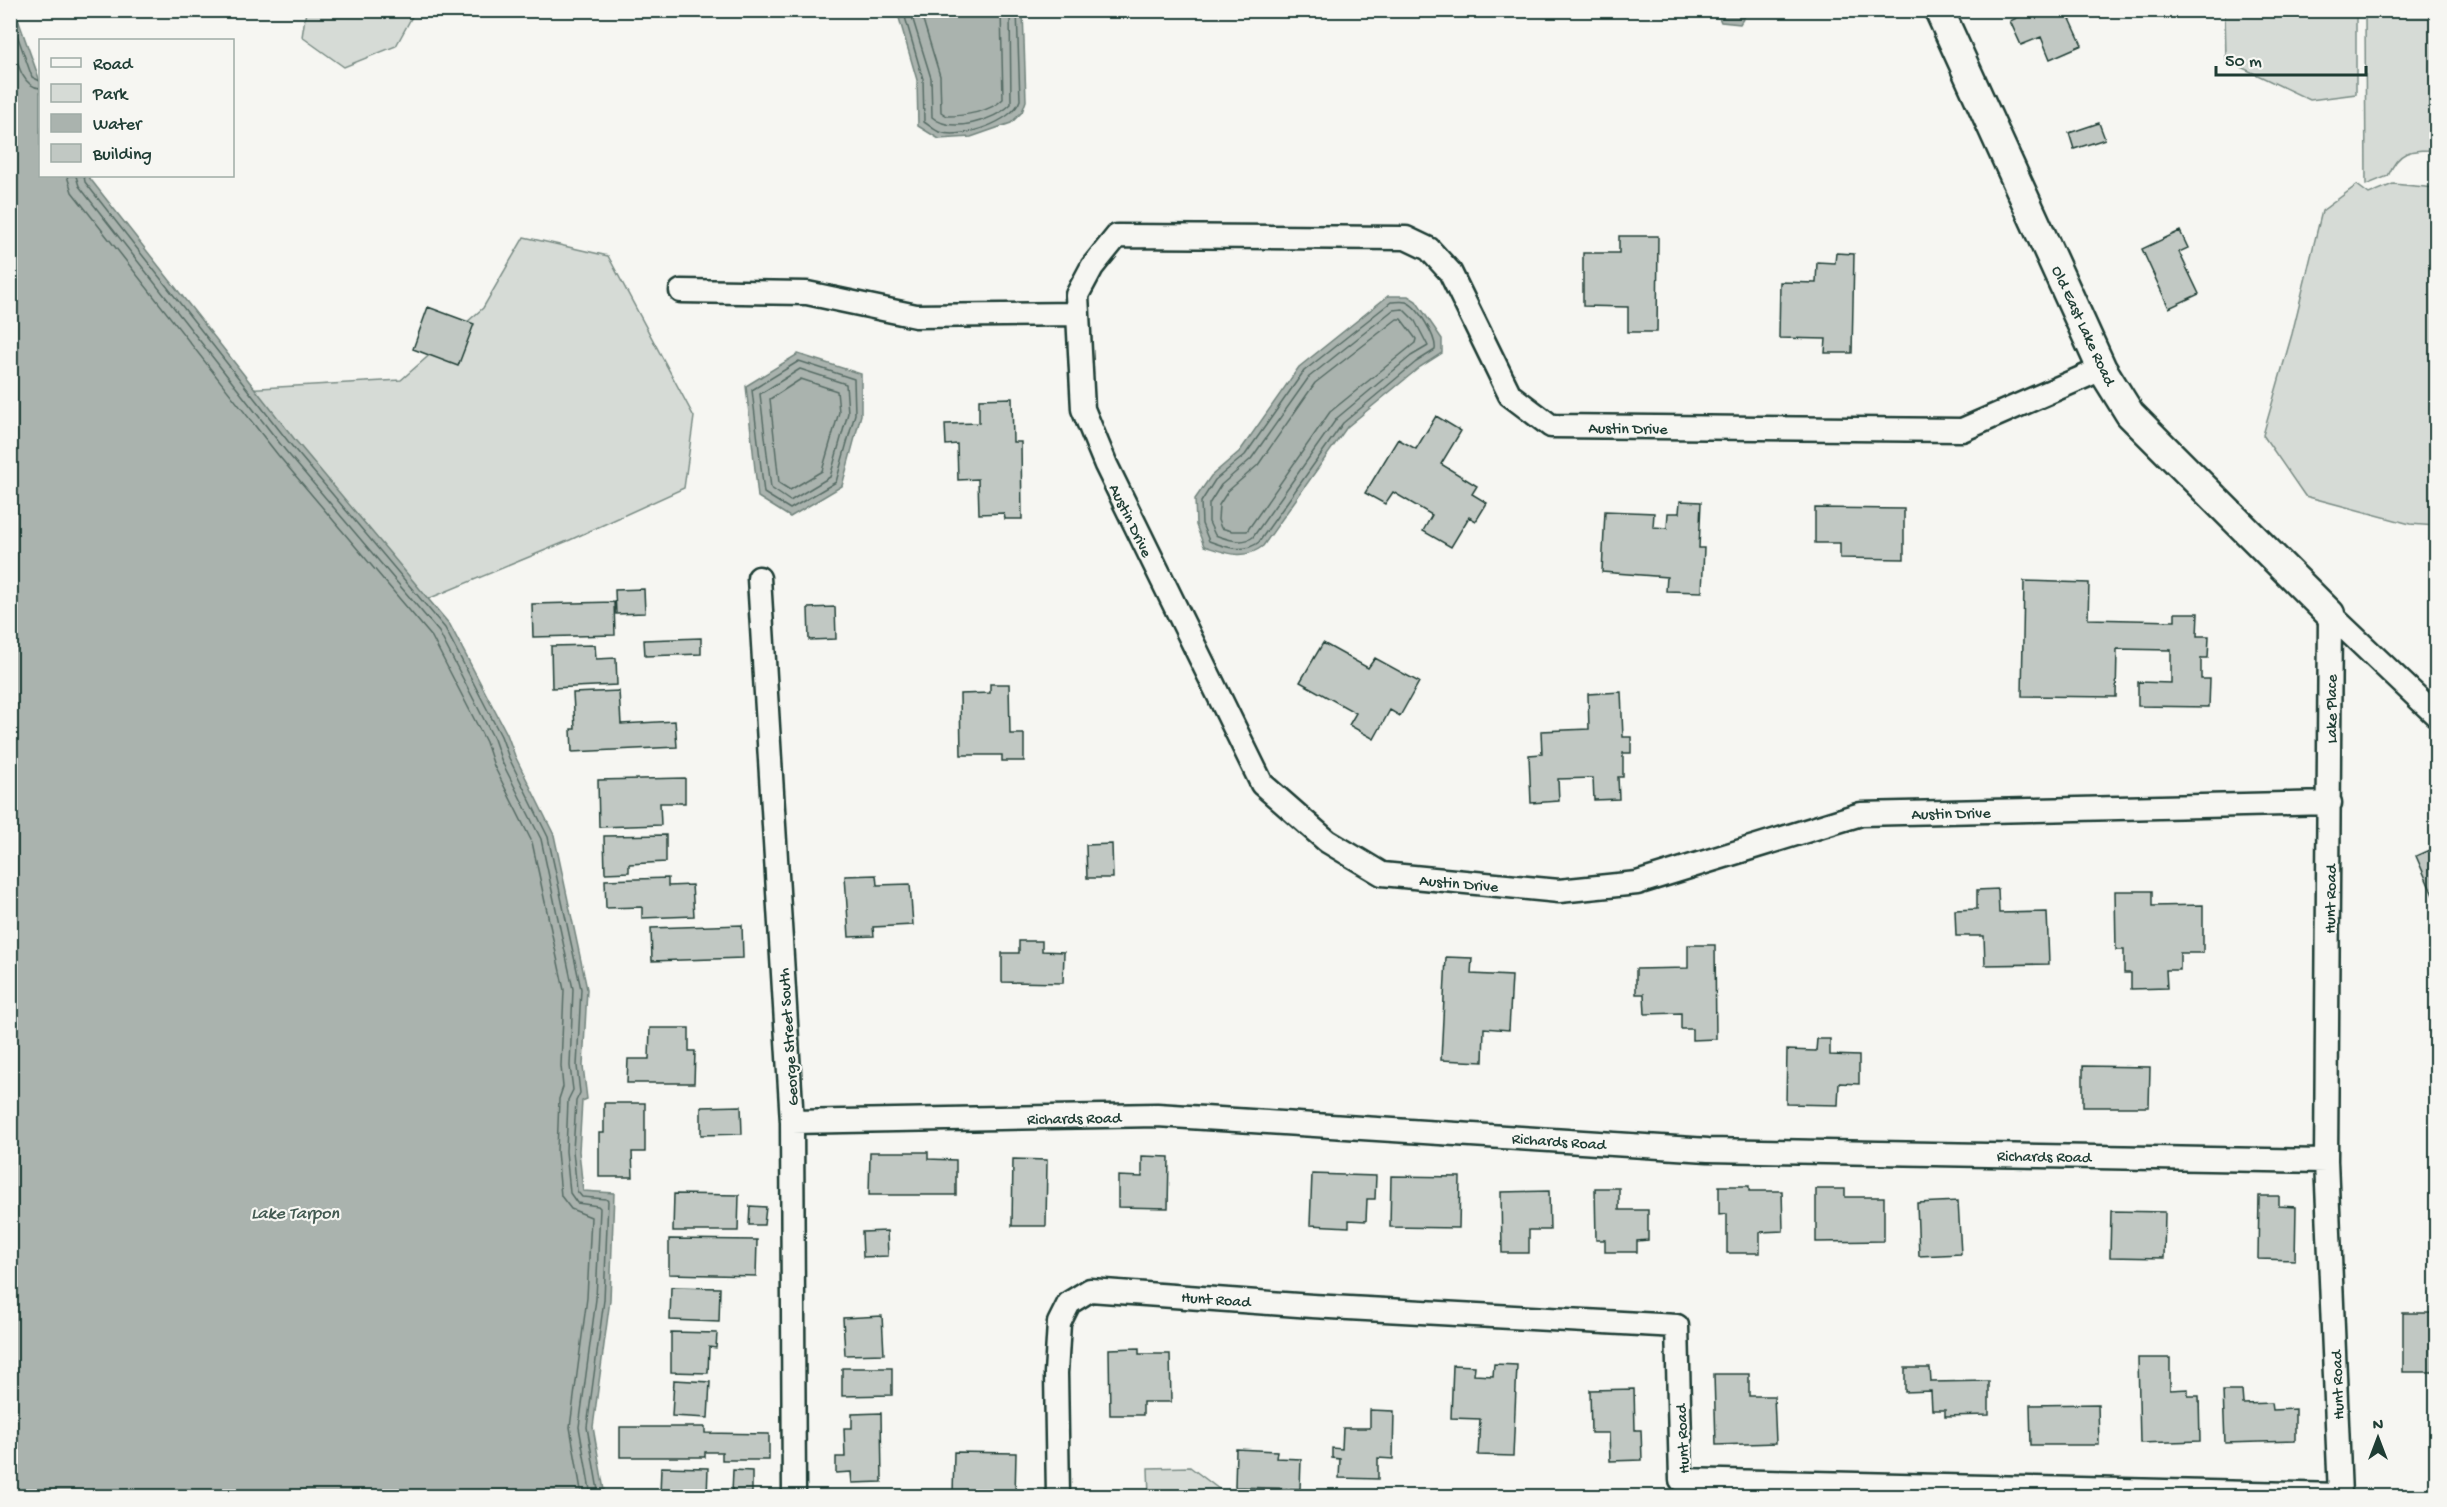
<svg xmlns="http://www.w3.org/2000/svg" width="2447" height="1507" viewBox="0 0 2447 1507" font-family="'Gochi Hand',sans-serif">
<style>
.green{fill:#d6dbd6;stroke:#7a8c85;stroke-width:1.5}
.water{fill:#aab3ae;stroke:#72847d;stroke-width:1.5}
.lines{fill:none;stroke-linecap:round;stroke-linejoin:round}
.shore{stroke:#576c65;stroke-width:1.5}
.building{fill:#c1c8c3;stroke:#1f3d34;stroke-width:1.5}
.minor-casing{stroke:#1f3d34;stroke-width:27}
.tertiary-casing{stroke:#1f3d34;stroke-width:33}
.minor{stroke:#f6f6f2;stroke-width:22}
.tertiary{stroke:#f6f6f2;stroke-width:28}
.labels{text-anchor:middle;stroke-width:4.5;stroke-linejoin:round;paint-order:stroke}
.street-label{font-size:16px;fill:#1f3d34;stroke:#f6f6f2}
.water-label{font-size:18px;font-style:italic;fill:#425a52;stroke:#f6f6f2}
</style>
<rect width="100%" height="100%" fill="#f6f6f2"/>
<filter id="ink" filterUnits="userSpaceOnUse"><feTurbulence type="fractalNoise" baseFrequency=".0167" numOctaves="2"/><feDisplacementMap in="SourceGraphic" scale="12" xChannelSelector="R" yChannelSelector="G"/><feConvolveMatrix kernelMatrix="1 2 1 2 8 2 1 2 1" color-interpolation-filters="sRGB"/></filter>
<g filter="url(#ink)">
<!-- green -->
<path class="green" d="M306,11V10L415,11L396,46L344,67L302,37Z
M2225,11H2356V94L2310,100L2226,60Z
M2365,11H2436V150C2410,150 2399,150 2388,176L2366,185Z
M2393,184L2436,188V526L2410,524L2305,496L2263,435L2292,334L2322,211L2357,185L2369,194Z
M524,237L608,256L694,417L684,488L570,540L411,606L243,389L401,380L483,308Z
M1190,1467L1228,1496H1149L1148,1468Z"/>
<!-- water -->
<path class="water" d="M10,11H15L40,81V176H88L296,441L450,625L507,734L515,756L554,835L587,989L583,1066L587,1099L582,1101L579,1151L583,1191L614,1193L610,1300L593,1427L605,1496H11Z
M897,11H1023L1026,101L1022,112L1011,123L971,137L939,139L918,126L917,80Z
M1716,11H1748L1740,24L1721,22Z
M1388,296H1408L1416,301L1442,339V353L1420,367L1347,427L1263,546C1244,561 1226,553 1204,546L1196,525L1195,499L1211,476L1240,451L1299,367Z
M798,354L861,374V415L842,486L790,517L758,497L746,386Z"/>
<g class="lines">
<!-- shore -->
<path class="shore" d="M903,10L923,79L924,122C929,125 935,131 940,132C961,140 1014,121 1020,100L1017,10
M910,10L931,78L932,117C951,134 994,121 1011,104L1010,10
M920,10L940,76L941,112L947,116C964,116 990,112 1003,99L1001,10
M10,15L32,77L40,81
M10,39C16,55 20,87 40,88
M67,176L72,192L278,455L432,637L486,742L494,766L532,842L564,990L561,1066L563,1087L559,1099L557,1151L561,1196L571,1209L591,1217L587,1298L570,1427L582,1496
M76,176L79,186L285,450L439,632L494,739L502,762L541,839L573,989L570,1066L573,1090L568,1100L566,1151L570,1193L577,1203L598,1206L600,1208L596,1299L579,1427L591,1496
M84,176L85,182L291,445L445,628L501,736L509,758L548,837L581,989L577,1066L580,1093L576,1101L573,1151L577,1191L582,1197L606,1199L608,1201L604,1300L587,1427L599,1496
M1391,302C1395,302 1402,301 1406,302C1418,306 1437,338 1435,350L1416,362L1343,423L1259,542C1244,554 1225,547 1209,541L1202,524L1201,502L1215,480L1245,455L1304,371Z
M1403,309L1415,321L1428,346L1411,356L1337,418L1253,537C1243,545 1226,539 1215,535L1209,522V504L1221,485L1251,459L1309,377L1393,310Z
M1397,319H1401L1416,339L1415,343L1330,412L1247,531H1232L1221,528L1218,520L1219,505L1228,491L1258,465L1315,383Z
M799,361L854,379L855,414L836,482L790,509L764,493L752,390Z
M800,369L846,384L848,413L830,477L790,501L771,488L760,394Z
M801,379L837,391L839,412L822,471L790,490L779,483L770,399Z"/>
</g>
<!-- building -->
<path class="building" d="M2033,10H2066L2082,45L2050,59L2041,37L2021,45L2010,21Z
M2099,123L2105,139L2074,149L2069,133Z
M2180,231L2188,248L2179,252L2199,294L2169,308L2142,249Z
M1619,236H1658L1657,332H1628V307L1583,306V253H1619Z
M1836,253L1854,254L1852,353H1825L1826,339L1779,338L1780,282L1816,283L1817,262L1835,263Z
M428,307L474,324L458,366L413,349Z
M1012,398L1013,442H1021L1022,519H1005L1004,513L979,514L978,479L958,480L957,444L946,445L945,424L979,423V399Z
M1436,416L1461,431L1441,464L1477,486L1472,494L1487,503L1476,521L1469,517L1451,547L1423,531L1432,515L1393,492L1385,504L1365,493L1398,439L1416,449Z
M1680,501L1701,502L1699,548H1704L1702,592L1666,591L1667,577L1602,572L1605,511L1654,513L1653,527L1667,528L1668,513H1679Z
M1815,508L1904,509V559L1840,558V543H1815Z
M2024,581L2089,583L2088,619L2175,621V613H2198L2197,636H2209L2208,658H2201V679H2210L2209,707L2138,706V682L2171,683V650L2117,649L2116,697L2022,696Z
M644,589L645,613L616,614L615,590Z
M614,602L615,635L533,637L532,604Z
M835,607L836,639L809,640L808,608Z
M701,638V654L645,656L644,640Z
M1323,643L1368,668L1375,658L1419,682L1400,716L1390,710L1374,739L1349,725L1356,713L1300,682Z
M595,645L596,659L616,658L617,685L552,688L551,646Z
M990,684H1009L1010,734H1024V761H1002V755H961L960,694L990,693Z
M619,691L621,724L675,721L677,747L572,752L571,729H575L573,693Z
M1621,692L1623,737H1631V753H1623V777H1618L1619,799L1594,800L1593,778L1558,779L1559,801L1531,803L1529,755L1542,754L1541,731L1589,729L1588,694Z
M685,778V803H660L661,825L599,827L598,780Z
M666,835V862L629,864V872L605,873L604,836Z
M1112,844L1113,878H1087L1086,845Z
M2436,847V893L2433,895L2416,856Z
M876,875L877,885L910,884L913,925L873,927L874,936L849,937L845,876Z
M668,878V886L692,885L694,916L642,918V907L606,908L605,880Z
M1998,889L1999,913L2047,912L2049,964L1985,965L1984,936H1956L1955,910L1977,909V890Z
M2115,891H2152V906L2203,905V953H2180V970H2166L2167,988L2131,989V973H2124V950H2116Z
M742,925L743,958L652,961L651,928Z
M1019,941H1042V951L1064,952L1063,983L1002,982V953H1019Z
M1688,945H1715L1716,1039L1692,1040V1029H1681V1013L1645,1014L1644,994H1636V969L1688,968Z
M1446,957L1472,958L1471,974L1512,976L1509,1030L1484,1028L1483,1062L1441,1060Z
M650,1028H689V1051H695L694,1083H627L628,1059H649Z
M1817,1039H1830V1055L1859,1056V1084L1839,1083L1838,1105L1786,1104L1787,1050L1816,1051Z
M2083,1066L2150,1067L2149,1107H2083Z
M604,1103H645V1152H632L633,1177H599V1133H604Z
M741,1106L742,1134L701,1135V1107Z
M870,1152H928V1159L956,1160V1195H869Z
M1142,1156L1169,1157L1168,1208L1118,1207V1176L1142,1177Z
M1013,1159L1047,1160L1046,1226H1012Z
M1312,1174L1376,1176L1375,1199H1367L1366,1221L1349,1220V1227L1310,1225Z
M1391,1176L1460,1177L1459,1228L1390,1227Z
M1719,1186H1749V1191H1782L1783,1231L1760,1232V1253H1727V1214L1719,1215Z
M1595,1188H1619V1210H1648V1240L1637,1241V1252H1605V1240H1596Z
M1816,1189H1845V1197H1884V1241L1816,1242Z
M1549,1191L1550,1230H1529V1253H1502L1501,1192Z
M674,1194L739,1195L738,1231H673Z
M2259,1196H2279V1206L2296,1207L2295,1260L2258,1259Z
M1958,1201L1961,1254L1919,1256L1917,1203Z
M750,1206L766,1207L764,1225H749Z
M2111,1211L2165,1212L2164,1258L2110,1257Z
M887,1231L888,1256L863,1257L862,1232Z
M669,1239L757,1240L756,1276L669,1274Z
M671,1287L720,1288L719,1322L670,1320Z
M2403,1313H2436V1372H2403Z
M882,1316L884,1354L845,1355L843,1318Z
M671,1332L717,1333L716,1348L709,1347L708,1373L671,1372Z
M1139,1348V1354H1170L1171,1402H1143V1415H1110L1109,1349Z
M2138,1358H2170V1390L2188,1389V1396H2199L2200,1441L2140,1443Z
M1494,1364L1517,1365L1513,1456L1478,1455L1480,1419L1451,1418L1453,1365L1475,1366L1474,1375L1493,1376Z
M842,1368H892V1395L842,1396Z
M1905,1368H1930L1931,1382L1989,1381V1415L1945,1416V1410H1932L1931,1391L1905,1392Z
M1714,1374H1749V1396H1774L1776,1443L1716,1445Z
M674,1380L710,1382L708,1418L672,1416Z
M1634,1389L1635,1430H1641L1642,1460L1610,1461L1609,1433H1591L1590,1390Z
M2223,1391H2242L2243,1404L2272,1403L2273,1410L2295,1409V1441L2225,1443Z
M2098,1404L2099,1445H2031L2030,1405Z
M1370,1410L1394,1411L1393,1459L1378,1458V1479L1339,1478L1340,1459L1332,1458V1448L1342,1449L1343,1428H1370Z
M881,1413L882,1482L852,1483L851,1472L836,1473V1457H845L844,1428H852V1414Z
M620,1427H705V1433L769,1434V1460H722V1452H705V1457H620Z
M1236,1449L1277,1451L1276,1458L1301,1459L1300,1489L1235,1487Z
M954,1452L1016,1453L1015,1496H953Z
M661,1467L708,1468L707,1496H660Z
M733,1470L752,1471V1493H732Z"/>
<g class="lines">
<!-- minor casing -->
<g class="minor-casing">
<path id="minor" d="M681,291L807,293L916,316L1077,314
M2102,369L1962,430L1551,426L1510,395L1450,272L1429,249L1406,238L1117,236L1092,267L1077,295L1083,409L1106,465L1262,784L1327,841L1382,874L1559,891L1637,883L1861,814L2330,803
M759,578L792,1122L794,1496
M2330,614L2436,715
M792,1122L1157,1115L1708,1150L2326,1161
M1058,1496L1056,1373L1059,1323L1069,1303L1090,1290L1312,1306L1677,1326L1681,1480L2340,1495L2326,1161L2330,614"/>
</g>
<!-- tertiary casing -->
<g class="tertiary-casing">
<path id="tertiary" d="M1939,10L2102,369L2130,414L2330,614"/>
</g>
<!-- minor -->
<use href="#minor" class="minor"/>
<!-- tertiary -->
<use href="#tertiary" class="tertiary"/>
</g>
</g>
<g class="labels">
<!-- street labels -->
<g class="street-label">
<text transform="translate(2085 325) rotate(65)" y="6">Old East Lake Road</text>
<text transform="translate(1628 427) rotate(1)" y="6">Austin Drive</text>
<text transform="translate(1132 520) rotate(64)" y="6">Austin Drive</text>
<text transform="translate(2330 709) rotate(-90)" y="6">Lake Place</text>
<text transform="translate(1951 812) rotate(-1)" y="6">Austin Drive</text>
<text transform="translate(1459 882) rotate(5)" y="6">Austin Drive</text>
<text transform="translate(2329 899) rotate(-89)" y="6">Hunt Road</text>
<text transform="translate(787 1037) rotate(-94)" y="6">George Street South</text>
<text transform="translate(1074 1117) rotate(-1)" y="6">Richards Road</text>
<text transform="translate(1559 1140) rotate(4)" y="6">Richards Road</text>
<text transform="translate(2044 1155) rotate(1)" y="6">Richards Road</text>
<text transform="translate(1216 1298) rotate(4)" y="6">Hunt Road</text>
<text transform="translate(2336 1385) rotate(-92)" y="6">Hunt Road</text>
<text transform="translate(1681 1439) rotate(-93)" y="6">Hunt Road</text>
</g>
<!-- water labels -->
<g class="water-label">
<text x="295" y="1218">Lake Tarpon</text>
</g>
</g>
<!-- margin -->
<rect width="2447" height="1507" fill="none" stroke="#f6f6f2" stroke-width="36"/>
<rect x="18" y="18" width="2411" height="1471" fill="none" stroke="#1f3d34" stroke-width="2" filter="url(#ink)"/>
<!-- legend -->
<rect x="39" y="39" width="195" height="138" fill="#f6f6f2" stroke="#a0aca6" stroke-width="1.5"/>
<rect x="51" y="58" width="30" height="9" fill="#f6f6f2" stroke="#a0aca6" stroke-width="1.5"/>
<text x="93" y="69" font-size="18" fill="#1f3d34">Road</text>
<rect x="51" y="84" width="30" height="18" fill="#d6dbd6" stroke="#a0aca6" stroke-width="1.5"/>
<text x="93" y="99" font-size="18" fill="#1f3d34">Park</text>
<rect x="51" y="114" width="30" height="18" fill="#aab3ae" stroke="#a0aca6" stroke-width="1.5"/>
<text x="93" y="129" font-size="18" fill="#1f3d34">Water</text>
<rect x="51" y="144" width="30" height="18" fill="#c1c8c3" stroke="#a0aca6" stroke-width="1.5"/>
<text x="93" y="159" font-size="18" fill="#1f3d34">Building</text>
<!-- north arrow -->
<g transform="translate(2378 1438)" stroke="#f6f6f2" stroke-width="4.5" paint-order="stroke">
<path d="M0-4.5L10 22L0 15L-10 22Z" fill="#1f3d34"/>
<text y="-9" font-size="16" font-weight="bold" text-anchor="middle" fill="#1f3d34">N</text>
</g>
<!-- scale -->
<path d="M2216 66v9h150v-9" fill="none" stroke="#1f3d34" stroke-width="3"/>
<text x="2225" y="66" font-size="18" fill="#1f3d34" stroke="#f6f6f2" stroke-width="4.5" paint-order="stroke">50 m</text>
</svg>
